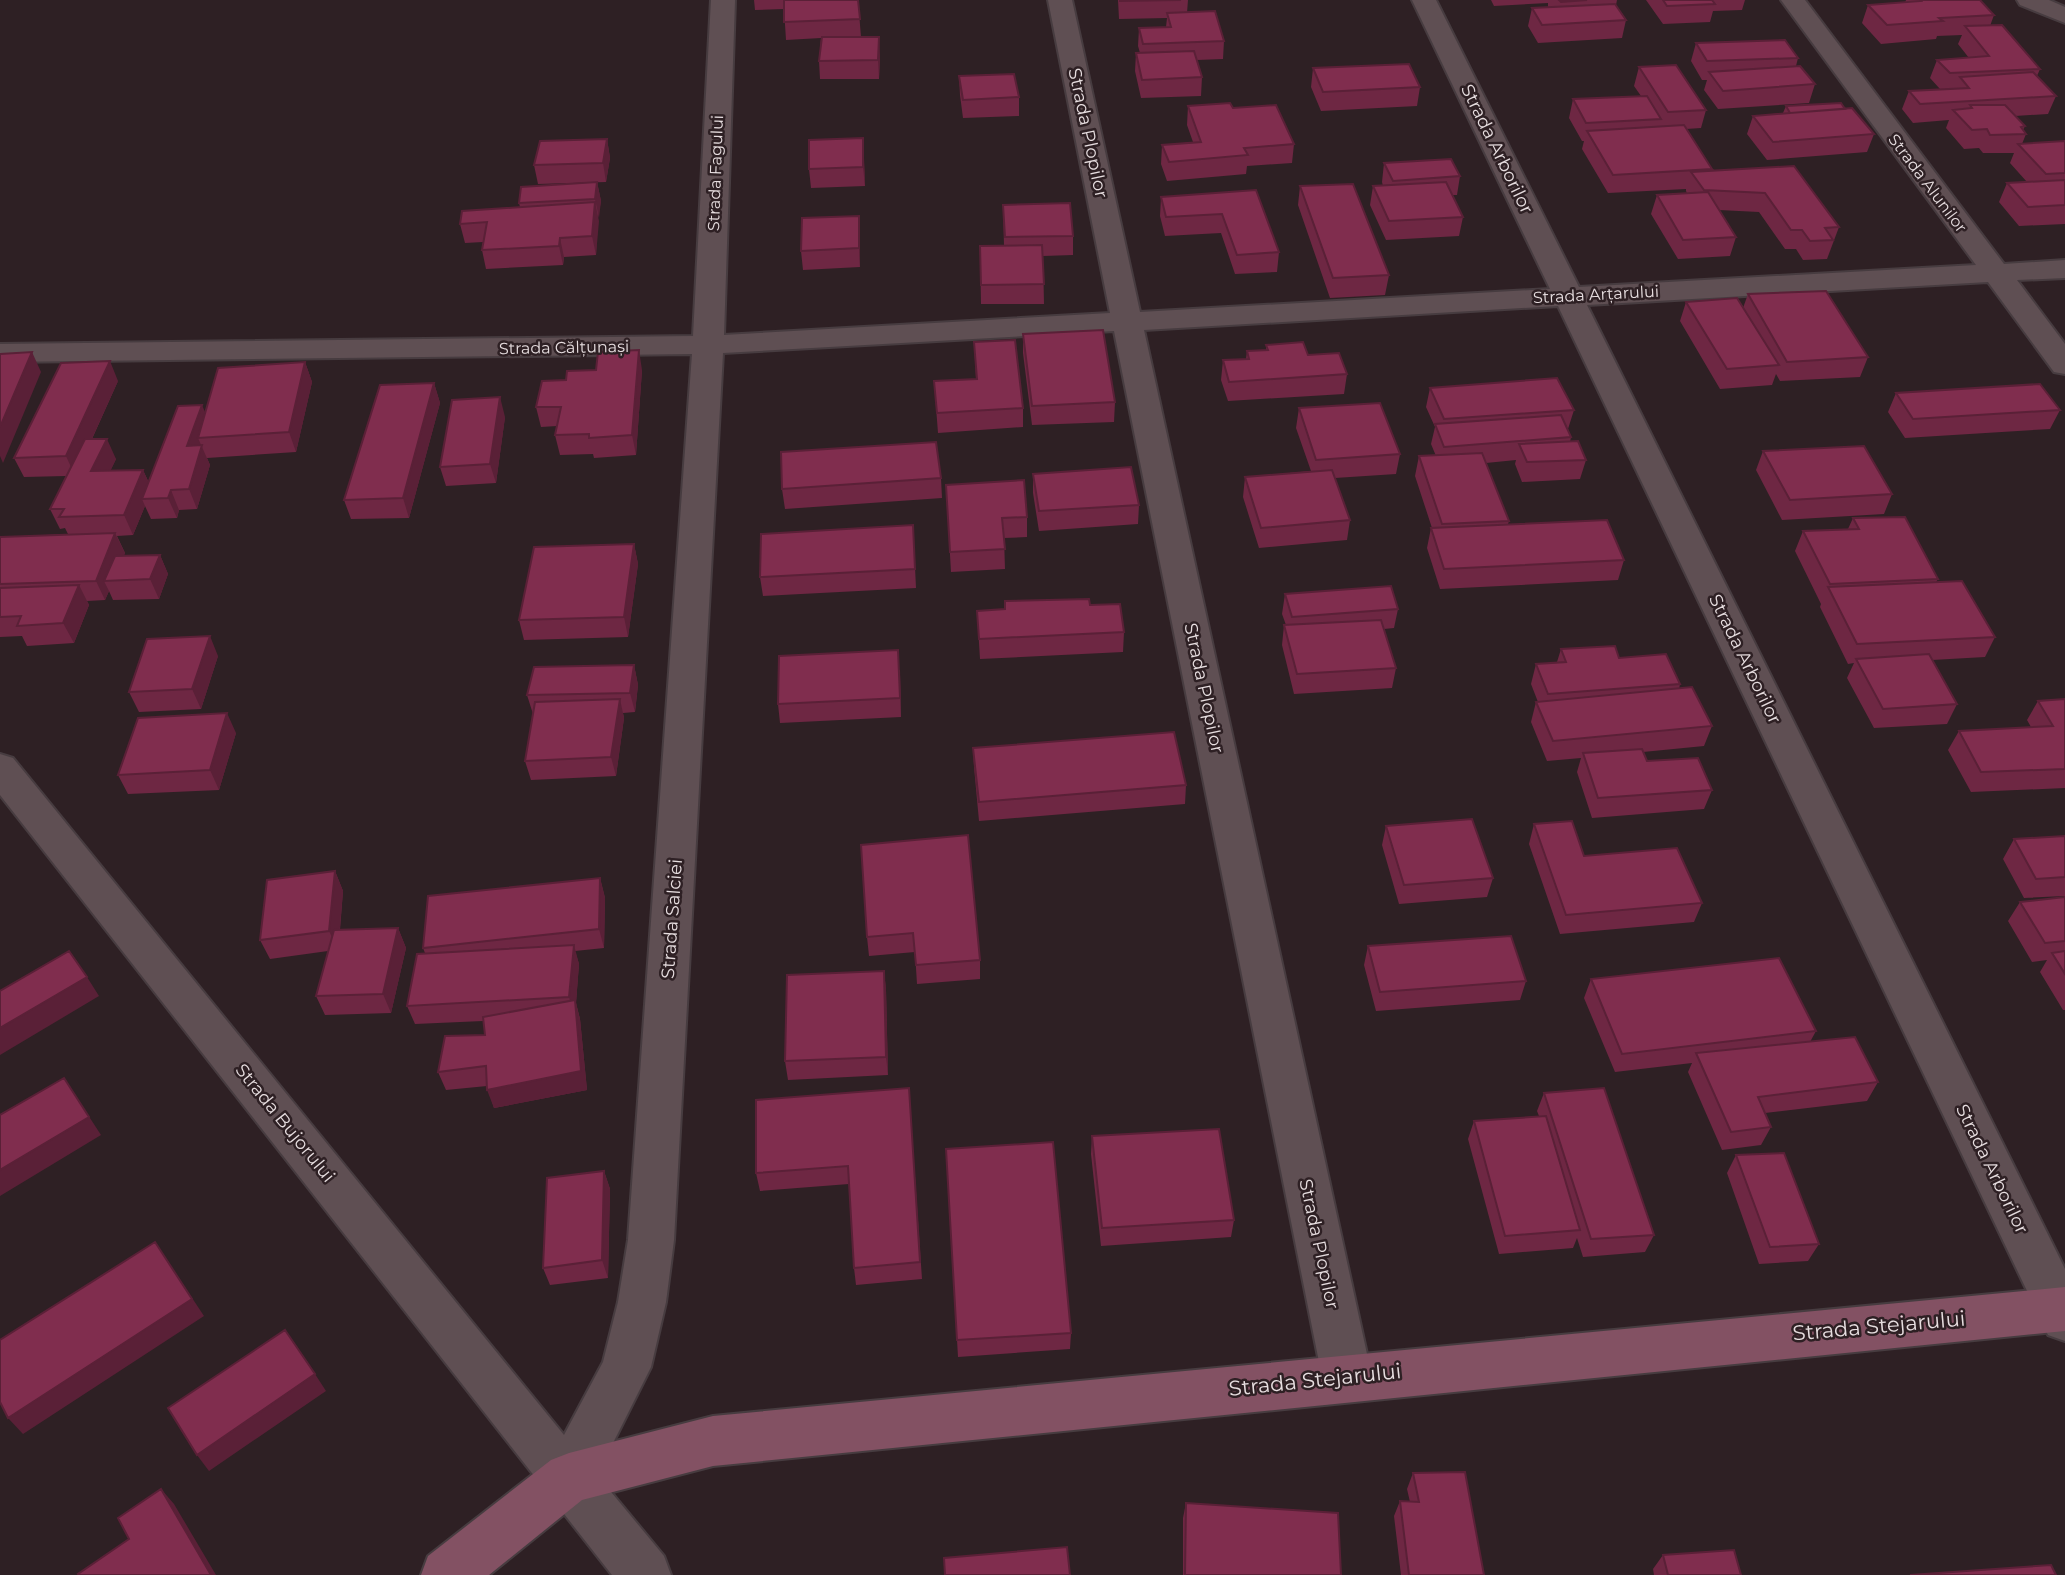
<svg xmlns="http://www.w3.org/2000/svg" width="2065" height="1575" viewBox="0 0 2065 1575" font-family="Montserrat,sans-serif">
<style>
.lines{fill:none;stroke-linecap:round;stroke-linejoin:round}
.street-casing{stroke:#473c40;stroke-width:4}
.secondary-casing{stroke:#473c40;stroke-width:4}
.street{fill:#5f4f53;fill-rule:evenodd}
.secondary{fill:#835163;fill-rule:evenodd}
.wall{fill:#6e2743}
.shaded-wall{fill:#5a2037}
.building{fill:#802d4e;stroke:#5a2037;stroke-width:2}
.labels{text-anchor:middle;stroke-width:5;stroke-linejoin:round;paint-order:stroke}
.far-street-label{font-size:16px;fill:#e7dee0;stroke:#2e2024}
.street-label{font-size:18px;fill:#e7dee0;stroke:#2e2024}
.near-street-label{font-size:21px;fill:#e7dee0;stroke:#2e2024}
</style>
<rect width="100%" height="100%" fill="#2e2024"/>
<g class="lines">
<!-- street casing -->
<g class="street-casing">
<path id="street" d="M711,0H735L724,335L1110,313L1048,0H1072L1140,312L1550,289L1412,0H1436L1579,287L1976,265L1781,0H1805L2004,264L2065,260V278L2017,280L2065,344V374L2054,372L1988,282L1587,305L2065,1269V1341L2048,1335L1558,306L1144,330L1372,1377L1364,1394L1347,1400L1330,1394L1322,1377L1114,331L723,353L674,1240L666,1302L651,1367L597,1475L664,1556L671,1575H612L0,795V754L13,758L564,1435L603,1362L618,1302L628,1240L692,354L0,362V344L693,336Z
M2017,0H2049L2065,7V23L2020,5Z"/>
</g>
<!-- secondary casing -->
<g class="secondary-casing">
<path id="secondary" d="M2065,1287V1331L713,1466L582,1500L489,1575H421L428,1556L551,1460L569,1453L713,1416Z"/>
</g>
<!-- street -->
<use href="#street" class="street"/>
<!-- secondary -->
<use href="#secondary" class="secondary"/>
</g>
<!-- wall -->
<path class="wall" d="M754,0H858L861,37L880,55L879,79H820L819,61L821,38L786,40L784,9L755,10Z
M1118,0H1188L1187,13L1224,41L1223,59L1197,60L1202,77L1201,96L1141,98L1135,71L1136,53H1140L1138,46L1139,28L1166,27L1167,18L1119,19Z
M1491,0H1617L1616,5L1626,20L1622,38L1538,43L1528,26L1532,8L1548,7V3L1494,6Z
M1646,0H1745L1742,10L1713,11L1710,22L1663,24Z
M1906,0H1980L1994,15L1990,26L2040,69L2037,76L2056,96L2048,114L2015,116L2025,126L2023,130L2026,134L2022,144L2065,141V224L2019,226L1999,202L2007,183L2027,182L2010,163L2014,153H1983L1979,148L1964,149L1946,128L1949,120L1913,123L1902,109L1909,91L1940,89L1930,78L1937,60L1969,58L1958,44L1962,35L1937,36L1936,39L1881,44L1862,23L1868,5L1905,3Z
M1696,43L1798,58L1796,66L1815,84L1809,103L1718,109L1704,90L1707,80H1702L1691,61Z
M1639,67L1706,110L1701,128L1686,129L1712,169L1711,171L1794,166L1839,227L1827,259L1803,260L1796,249H1785L1759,212L1719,210L1736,237L1730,256L1678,259L1651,214L1657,195L1687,193L1686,191V189L1608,193L1582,149L1584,141H1582L1569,118L1573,99L1641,96L1634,86Z
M1313,68L1420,87L1417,106L1321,111L1311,87Z
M959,76L1019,97V116L963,118L960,95Z
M1188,106L1233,108L1294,144L1292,163L1247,166L1246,174L1167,181L1161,164L1162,145L1193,142L1187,125Z
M1786,106L1845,109L1874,134L1867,152L1767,160L1747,134L1753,116L1783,113Z
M863,138L865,186L811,188L809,169Z
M607,139L610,158L606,182L538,184L534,165Z
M1384,163L1460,176L1457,195H1452L1463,217L1459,236L1386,240L1370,205L1373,186H1383L1382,182Z
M597,182L601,201L598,218L596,255L564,257L563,265L486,269L482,250L483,242L465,243L460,224L520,207L519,203Z
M1300,186L1389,275L1385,295L1330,298L1298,205Z
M1256,190L1279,252L1277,272L1235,274L1221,233L1165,236L1160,216L1161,197Z
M1003,205L1073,236V255L1043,256L1044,304H981L980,246H1004Z
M859,216L860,267L803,270L801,251Z
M1748,294L1868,357L1860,377L1780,381L1776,374L1772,385L1720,389L1680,321L1686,302L1743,308Z
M1023,334L1115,402L1114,422L1032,425L1023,353Z
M974,342L1023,408V427L938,433L934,381L976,379Z
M1266,345L1347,374L1344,394L1228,401L1221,380L1223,360L1246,359L1247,351L1266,350Z
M305,362L312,382L296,452L207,458L210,465L197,509L179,510L177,518L151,519L145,506L133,535L117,536L125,553L124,555H160L168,574L159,599L113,600L109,591L105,600L87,601L89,605L74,643L27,646L22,636L0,637V537L68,534L65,528L60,529L50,509L66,476L24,477L14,458L118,381L92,439L116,459L110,471L143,470L149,483L205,413Z
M642,370L636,455L594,458L593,454L560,455L555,435L557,426L541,427L536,407L566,380Z
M434,383L440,403L409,518L351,519L344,500Z
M1430,388L1574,410L1568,429L1571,437L1570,442L1586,460L1580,479L1522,482L1515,464L1516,460L1486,463L1509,521L1508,524L1624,560L1618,580L1440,589L1427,548L1431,528H1432L1415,476L1419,456H1436L1431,444L1435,427L1426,407Z
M1896,393L2060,410L2050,429L1905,438L1888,412Z
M1299,408L1400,454L1396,474L1335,478L1350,520L1347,540L1259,548L1243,497L1245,477L1311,471L1296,428Z
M505,417L496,483L446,486L440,467Z
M1763,451L1892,494L1884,514L1782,520L1756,470Z
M1033,474L1139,505L1138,524L1039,531L1033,493Z
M941,478L942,498L785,509L782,489Z
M946,485L1027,517V537L1004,538L1005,569L951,572Z
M1853,518L1938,579L1936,582L1995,637L1985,657L1932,660L1957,704L1947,724L1874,728L1847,678L1854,663L1848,664L1820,607L1821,604L1795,551L1803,531L1848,529Z
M913,525L916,588L763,596L760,577Z
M634,544L638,564L628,637L524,640L519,620Z
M1285,594L1398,609L1394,628L1384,629L1396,668L1392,688L1294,694L1282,645L1284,625H1286L1282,614Z
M1090,605L1124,632L1123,652L980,659L977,611Z
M1561,649L1619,658L1680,684L1679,689L1712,726L1704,746L1643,752L1647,761L1712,790L1704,809L1592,818L1577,772L1581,758L1547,761L1531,722L1536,702H1538L1531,684L1536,664L1557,662Z
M218,656L201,709L139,712L129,692Z
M634,665L638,685L635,712L623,713L624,718L616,776L531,780L525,761L533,714L527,695Z
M900,670L901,717L780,723L778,704Z
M2065,699V788L1971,792L1948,750L1959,731L2031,727L2027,720L2038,701Z
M236,733L219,790L128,794L118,775Z
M973,748L1186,785L1185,804L979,821L974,767Z
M1534,824L1584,856L1702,903L1694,922L1560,934L1529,844Z
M1386,826L1493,878L1487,897L1399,904L1382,845Z
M968,835L980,960V979L917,984L915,952L869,956L867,937Z
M2065,836V896L2024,898L2003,859L2014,839Z
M335,871L343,891L340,930L398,928L406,948L391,1013L325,1015L316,996L328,951L270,959L260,940Z
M600,878L605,898L604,948L575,951L579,964L576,1003L580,1019L587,1090L494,1108L487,1086L446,1090L438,1072L485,1035L483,1021L415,1024L407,1006L425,953L423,948Z
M2065,897V1010H2063L2040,972L2047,960L2032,962L2008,921L2020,902Z
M1368,946L1526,981L1520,1000L1376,1011L1364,965Z
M884,971L886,990L888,1075L788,1080L785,1061Z
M1591,979L1816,1031L1810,1042L1878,1082L1867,1101L1765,1113L1771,1127L1761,1145L1722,1150L1688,1072L1692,1063L1615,1072L1584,998Z
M909,1088L922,1279L856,1285L854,1268L849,1184L760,1191L756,1173Z
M1544,1093L1654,1235L1645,1252L1583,1257L1577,1238L1573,1248L1499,1254L1468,1139L1474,1121L1539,1116L1537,1111Z
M1092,1136L1234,1220L1231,1237L1101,1246L1091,1154Z
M946,1149L1071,1333L1070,1349L958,1357Z
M1736,1155L1819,1244L1808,1261L1759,1264L1727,1173Z
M604,1171L610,1189L608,1278L550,1285L543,1268Z
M1413,1473L1484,1575H1401L1394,1516L1400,1501L1410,1502L1407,1489Z
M1186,1503L1341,1575H1183V1518Z
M1663,1555L1741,1575H1654L1653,1569Z"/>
<!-- shaded-wall -->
<path class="shaded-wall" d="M879,37L880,55L879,79L878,60Z
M863,138L864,157L865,186L863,167Z
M607,139L610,158L606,182L603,163Z
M597,182L601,201L599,218L595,199Z
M595,202L599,221L596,255L592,236Z
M859,216L860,235V267L859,248Z
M560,238L564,257L563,265L559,246Z
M639,350L642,370L636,455L632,435Z
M32,352L41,372L3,463L0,456V427Z
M110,361L118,381L75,476L66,456Z
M305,362L312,382L296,452L289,432Z
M434,383L440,403L409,518L403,498Z
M500,397L505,417L496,483L490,464Z
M202,405L210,424L198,438L210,465L197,509L189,489L187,446Z
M107,439L116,459L101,491L91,471Z
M143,470L152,490L142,499L145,506L133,535L124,515Z
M171,490L179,510L177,518L168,498Z
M115,533L125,553L114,580L104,581L109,591L105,600L96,581Z
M634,544L638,564L628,637L624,617Z
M160,555L168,574L159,599L150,579Z
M79,585L89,605L74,643L63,623Z
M210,636L218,656L201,709L192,689Z
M634,665L638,685L635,712L630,693Z
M620,699L624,718L616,776L611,757Z
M227,713L236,733L219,790L210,770Z
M335,871L343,891L338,950L329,931Z
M600,878L605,898L604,948L599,929Z
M398,928L406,948L391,1013L383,994Z
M574,945L579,964L576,1003L580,1019L587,1090L494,1108L487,1090L574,1016L569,997Z
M884,971L886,990L888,1075L886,1057Z
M87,977L99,996L0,1055V1028Z
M64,1078L101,1135L0,1196V1170Z
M604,1171L610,1189L608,1278L602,1260Z
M155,1242L204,1316L23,1434L8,1418Z
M315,1374L326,1391L209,1471L197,1455Z
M161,1489L174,1504L216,1575H211Z"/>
<!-- building -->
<path class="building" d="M784,0H858L860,19L784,22Z
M1120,0H1181L1120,1Z
M1559,0H1587L1561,2Z
M1663,0H1712L1715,4L1667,6Z
M1920,0H1980L1994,15L1939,18L1943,21L1887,25L1868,5L1921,1Z
M1615,4L1626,20L1542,25L1532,8Z
M1215,11L1224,41L1143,44L1139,28L1171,27L1167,13Z
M2002,25L2040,69L1950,73L1937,60L1989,56L1965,26Z
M822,37H879L878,60L819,61Z
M1785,40L1798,58L1707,61L1696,43Z
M1194,51L1202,77L1142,80L1136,53Z
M1409,64L1420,87L1323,92L1313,68Z
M1676,65L1706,110L1668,112L1639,67Z
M1800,66L1815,84L1723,91L1709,72Z
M2033,72L2056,96L1920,104L1909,91L1969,88L1960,77Z
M1014,74L1019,97L963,100L959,76Z
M1647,96L1661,119L1586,123L1573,99Z
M1230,103L1233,108L1276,105L1294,144L1244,148L1248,155L1169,162L1162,145L1201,142L1188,106Z
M1841,103L1845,109L1790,113L1786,106Z
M1970,105H2005L2025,126L2021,127L2026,134L1990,135L1987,129L1972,130L1953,110L1972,108Z
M1852,108L1874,134L1773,142L1753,116Z
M1684,125L1712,169L1613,175L1587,131Z
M863,138V167L809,169V140Z
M607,139L603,163L534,165L540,141Z
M2065,141V173L2046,174L2018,144Z
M1451,159L1460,176L1393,181L1384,163Z
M1794,166L1839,227L1825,228L1833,240L1810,241L1802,230H1791L1765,193L1704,190L1691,172Z
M2065,180V205L2028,207L2007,183Z
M597,182L595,199L519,203L521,187Z
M1446,182L1463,217L1389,221L1373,186Z
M1353,184L1389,275L1333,278L1300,186Z
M1256,190L1279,252L1237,255L1222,214L1166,217L1161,197Z
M1708,192L1736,237L1683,240L1657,195Z
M595,202L592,236L560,238L559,246L482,250L487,222L460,224L462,211Z
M1070,203L1073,236L1005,237L1003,205Z
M859,216V248L801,251L802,218Z
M1042,245L1044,284L981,285L980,246Z
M1826,291L1868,357L1787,362L1748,294Z
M1737,298L1779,365L1727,369L1686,302Z
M1103,330L1115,402L1032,406L1023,334Z
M1015,340L1023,408L937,413L934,381L977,379L974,342Z
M1303,342L1308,355L1339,353L1347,374L1229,382L1223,360L1249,359L1247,351L1268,350L1266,345Z
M639,350L632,435L589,438V434L555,435L561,407H536L542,381L566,380L567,371L596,370L598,352Z
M32,352L0,427V354Z
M110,361L66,456L14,458L61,363Z
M305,362L289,432L198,438L218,368Z
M1557,378L1574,410L1444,419L1430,388Z
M434,383L403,498L344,500L380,385Z
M2040,384L2060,410L1913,419L1896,393Z
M500,397L490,464L440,467L452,400Z
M1380,403L1400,454L1316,460L1299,408Z
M202,405L187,446L202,445L189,489L171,490L168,498L142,499L178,406Z
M1561,415L1571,437L1444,447L1435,424Z
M85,439H107L91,471L143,470L124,515L59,517L64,509H50Z
M1578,441L1586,460L1527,462L1519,444Z
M936,442L941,478L782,489L781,452Z
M1864,446L1892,494L1790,500L1763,451Z
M1482,453L1509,521L1442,524L1419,456Z
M1131,467L1139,505L1039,511L1033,474Z
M1332,470L1350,520L1261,528L1245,477Z
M1024,480L1027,517L1002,518L1005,549L950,552L946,485Z
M1905,517L1938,579L1830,584L1803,531L1859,529L1853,518Z
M1607,520L1624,560L1444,569L1431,528Z
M913,525L915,569L760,577L761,534Z
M115,533L96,581L0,584V537Z
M634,544L624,617L519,620L534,547Z
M160,555L150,579L104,581L115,556Z
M1962,581L1995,637L1857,644L1828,587Z
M79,585L63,623L17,626L21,616L0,617V588Z
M1391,586L1398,609L1292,617L1285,594Z
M1089,599L1090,605L1120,604L1124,632L979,639L977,611L1005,609V601Z
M1381,620L1396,668L1297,674L1284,625Z
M210,636L192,689L129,692L147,639Z
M1615,646L1619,658L1666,654L1680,684L1548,694L1536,664L1566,662L1561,649Z
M898,650L900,698L778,704L779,656Z
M1929,654L1957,704L1883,709L1856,659Z
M634,665L630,693L527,695L534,667Z
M1692,687L1712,726L1553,741L1536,702Z
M620,699L611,757L525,761L535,702Z
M2065,699V769L1981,772L1959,731L2053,726L2038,701Z
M227,713L210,770L118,775L138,718Z
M1174,732L1186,785L979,802L973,748Z
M1642,749L1647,761L1698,758L1712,790L1598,798L1583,753Z
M1472,819L1493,878L1404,885L1386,826Z
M1572,821L1584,856L1677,848L1702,903L1566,915L1534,824Z
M968,835L980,960L916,965L913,933L867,937L861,845Z
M2065,836V877L2036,879L2014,839Z
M335,871L329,931L260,940L267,880Z
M600,878L599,929L423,948L428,896Z
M2065,897V941L2045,943L2020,902Z
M398,928L383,994L316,996L334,930Z
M1511,936L1526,981L1380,992L1368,946Z
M574,945L569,997L407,1006L417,954Z
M69,951L87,977L0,1028V991Z
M2065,951V974L2052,953Z
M1779,958L1816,1031L1622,1054L1591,979Z
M884,971L886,1057L785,1061L787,975Z
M575,1000L581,1071L487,1090L486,1066L438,1072L445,1036L485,1035L483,1017Z
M1855,1037L1878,1082L1758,1097L1771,1127L1731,1132L1696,1053Z
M64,1078L89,1117L0,1170V1115Z
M909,1088L920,1262L854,1268L848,1166L756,1173V1100Z
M1604,1088L1654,1235L1591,1239L1544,1093Z
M1546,1116L1580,1230L1505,1236L1474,1121Z
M1219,1129L1234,1220L1102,1228L1092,1136Z
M1053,1142L1071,1333L957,1340L946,1149Z
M1784,1153L1819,1244L1770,1247L1736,1155Z
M604,1171L602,1260L543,1268L547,1178Z
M155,1242L192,1299L8,1418L0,1402V1340Z
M285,1330L315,1374L197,1455L168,1408Z
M1465,1472L1484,1575H1409L1400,1501L1419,1502L1413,1473Z
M161,1489L211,1575H79L78,1574L129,1539L118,1518Z
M1186,1503L1338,1513L1341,1575H1185Z
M1067,1547L1070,1575H945L944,1558Z
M1734,1550L1741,1575H1668L1663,1555Z
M2051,1565L2056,1575H1910Z"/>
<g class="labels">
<!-- far-street labels -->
<g class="far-street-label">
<text transform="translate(715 173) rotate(-88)" y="6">Strada Fagului</text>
<text transform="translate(1928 183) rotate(53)" y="6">Strada Alunilor</text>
<text transform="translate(1596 294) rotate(-3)" y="6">Strada Arțarului</text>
<text transform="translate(564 347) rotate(-1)" y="6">Strada Călțunași</text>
</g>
<!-- street labels -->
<g class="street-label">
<text transform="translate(1088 133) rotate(78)" y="6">Strada Plopilor</text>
<text transform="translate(1497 149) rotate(64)" y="6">Strada Arborilor</text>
<text transform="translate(1745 659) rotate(64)" y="6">Strada Arborilor</text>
<text transform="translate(1204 688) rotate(78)" y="6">Strada Plopilor</text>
<text transform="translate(672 919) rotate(-86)" y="6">Strada Salciei</text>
<text transform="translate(285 1123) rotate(51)" y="6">Strada Bujorului</text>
<text transform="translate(1992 1169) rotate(64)" y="6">Strada Arborilor</text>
<text transform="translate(1319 1244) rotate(78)" y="6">Strada Plopilor</text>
</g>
<!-- near-street labels -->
<g class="near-street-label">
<text transform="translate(1879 1326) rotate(-5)" y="7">Strada Stejarului</text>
<text transform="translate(1315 1380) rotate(-6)" y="7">Strada Stejarului</text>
</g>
</g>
</svg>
